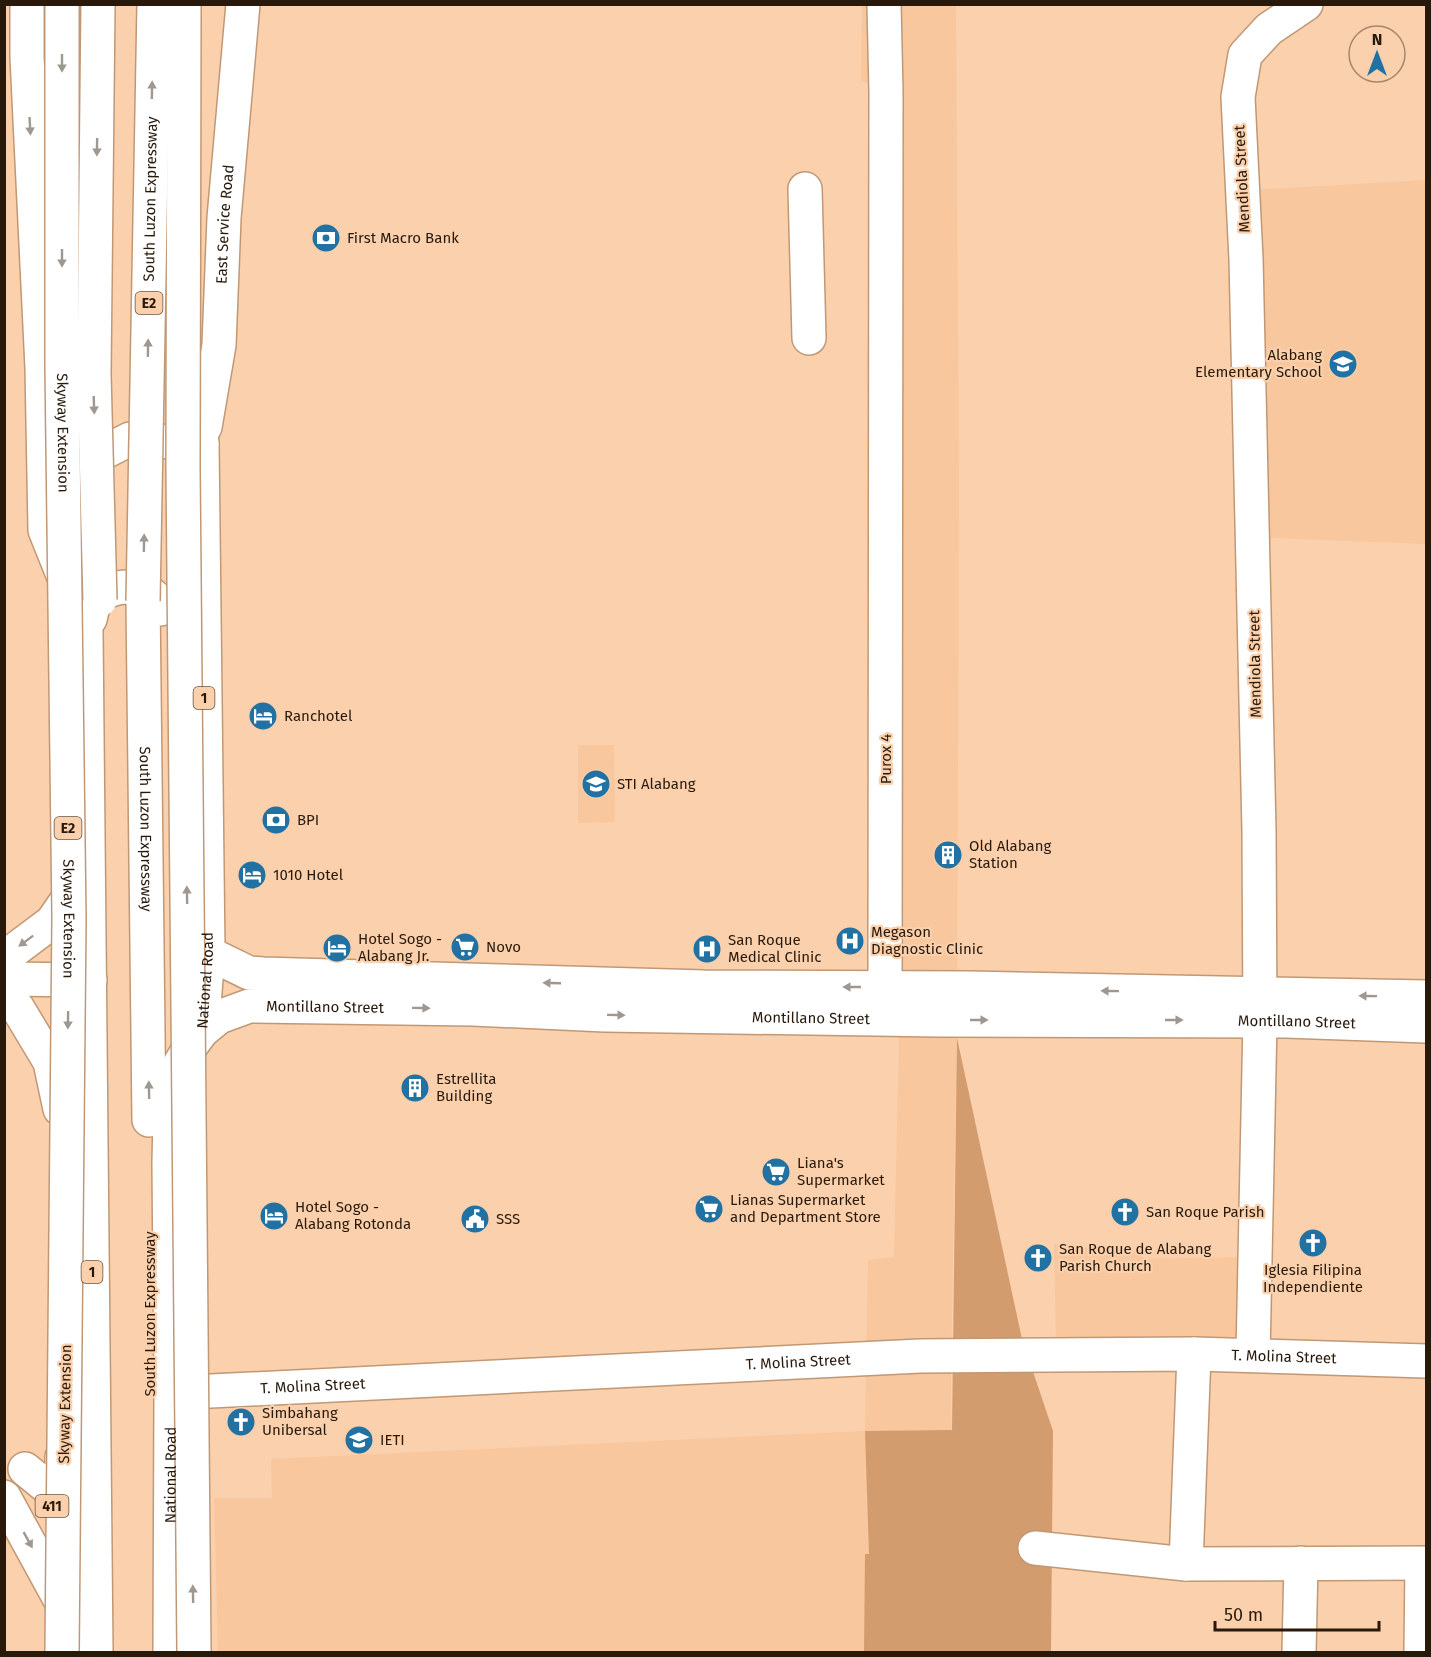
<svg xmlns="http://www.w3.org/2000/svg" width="1431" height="1657" viewBox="0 0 1431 1657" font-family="'Fira Sans',sans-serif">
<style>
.built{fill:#f8c79d}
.green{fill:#d39c6e}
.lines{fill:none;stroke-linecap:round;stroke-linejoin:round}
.minor-casing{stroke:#c19875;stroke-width:36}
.major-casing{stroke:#c19875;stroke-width:36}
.highway-casing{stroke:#c19875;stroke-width:36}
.minor{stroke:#fff;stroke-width:33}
.major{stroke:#fff;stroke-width:33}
.highway{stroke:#fff;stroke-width:33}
.highway-bridge-casing{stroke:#c19875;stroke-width:36;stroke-linecap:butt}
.highway-bridge{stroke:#fff;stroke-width:33}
.oneway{fill:#9e9891}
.labels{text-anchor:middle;stroke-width:4.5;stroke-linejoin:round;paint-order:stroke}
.shield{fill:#fbd0ac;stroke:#67503b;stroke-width:1.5}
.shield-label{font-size:14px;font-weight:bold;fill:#28190b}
.street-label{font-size:15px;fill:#28190b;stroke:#fbd0ac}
.poi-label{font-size:15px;fill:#28190b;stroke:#fbd0ac;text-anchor:start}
</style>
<rect width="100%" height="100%" fill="#fbd0ac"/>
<!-- built -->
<path class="built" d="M862,5H956L959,483L957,1038L951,1375L953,1652H218L214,1498H272L271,1459L865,1431L868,1260L894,1257L899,1038L880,968L868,482L869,84L861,80Z
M1426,180V544L1268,538L1252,190Z
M578,745H614L615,822L578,823Z
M1054,1244L1137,1253L1146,1259L1242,1257L1244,1342L1056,1340Z"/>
<!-- green -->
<path class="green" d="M957,1038L1022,1339L1053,1431L1051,1652H864L865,1554H869L865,1431L952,1430Z"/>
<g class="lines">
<!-- minor casing -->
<g class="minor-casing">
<g id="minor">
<path d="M884,4L886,92L885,987"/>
<path d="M805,189L809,338"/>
<path d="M1253,1355L1260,1020L1259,831L1246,259L1238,97L1245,55L1269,29L1306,4"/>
<path id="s1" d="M171,1393L920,1356L1194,1354L1426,1361"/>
<path d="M1035,1548L1186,1564L1426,1563"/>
<path d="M1186,1564L1194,1354"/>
<path d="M1299,1652L1301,1563"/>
<path d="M1421,1652L1422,1564"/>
</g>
</g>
<!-- major casing -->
<g class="major-casing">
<g id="major">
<path id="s2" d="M205,427L219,345L224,218L243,4"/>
<path d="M208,953L249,973L263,974L704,987L969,988L1426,997"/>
<path id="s3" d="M202,1031L219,1017L249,1006L473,1009L605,1015L939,1020L1286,1021L1426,1026"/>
</g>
</g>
<!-- highway casing -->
<g class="highway-casing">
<g id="highway">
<path d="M27,4V57L42,368L45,530L86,632L96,1652"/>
<path d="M80,476L93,458L130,439L202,444"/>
<path id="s4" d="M143,601L149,1120"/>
<path d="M90,619C92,613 92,606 96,600C111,581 155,582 161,609"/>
<path d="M4,958L52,922L78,884"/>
<path d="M4,979L90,980"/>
<path d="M4,996L17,1007L50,1062L60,1109"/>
<path d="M25,1469L47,1487L56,1490L62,1484V1457"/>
<path d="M4,1497L67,1612"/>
<path id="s5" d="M170,1652L171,1393L169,1162L171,1079L188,1050L202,1031L208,953L202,444L195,375"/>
</g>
</g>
<!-- minor -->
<use href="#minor" class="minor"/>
<!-- major -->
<use href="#major" class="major"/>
<!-- highway -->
<use href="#highway" class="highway"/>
<!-- highway-bridge casing -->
<g class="highway-bridge-casing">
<g id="highway-bridge">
<path id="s6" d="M62,4V367L69,918L62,1652"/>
<path d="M98,4L94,374L100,600"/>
<path d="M184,4L183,467L194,1652"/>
<path id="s7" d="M143,601L154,4"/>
</g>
</g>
<!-- highway-bridge -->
<use href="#highway-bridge" class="highway-bridge"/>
</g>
<!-- one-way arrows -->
<defs><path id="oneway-solid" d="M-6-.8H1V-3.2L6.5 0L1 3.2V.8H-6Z" transform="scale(1.5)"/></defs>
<g class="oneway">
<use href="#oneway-solid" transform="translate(62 63) rotate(90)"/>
<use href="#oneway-solid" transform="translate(152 90) rotate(-89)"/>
<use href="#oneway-solid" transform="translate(30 126) rotate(87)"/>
<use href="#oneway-solid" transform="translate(97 147) rotate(91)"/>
<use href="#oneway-solid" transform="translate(62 258) rotate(90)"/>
<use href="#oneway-solid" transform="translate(148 348) rotate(-89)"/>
<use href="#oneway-solid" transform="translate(94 405) rotate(88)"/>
<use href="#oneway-solid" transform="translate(144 543) rotate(-89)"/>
<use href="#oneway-solid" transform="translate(187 895) rotate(-91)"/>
<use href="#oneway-solid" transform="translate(26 941) rotate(143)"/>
<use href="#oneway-solid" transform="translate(552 983) rotate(-178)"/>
<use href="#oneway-solid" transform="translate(852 987) rotate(180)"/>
<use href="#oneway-solid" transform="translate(1110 991) rotate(-179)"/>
<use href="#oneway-solid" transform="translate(1368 996) rotate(-179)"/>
<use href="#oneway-solid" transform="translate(421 1008) rotate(1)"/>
<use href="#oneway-solid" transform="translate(616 1015) rotate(1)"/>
<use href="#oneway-solid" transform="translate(68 1020) rotate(91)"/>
<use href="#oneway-solid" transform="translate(979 1020)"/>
<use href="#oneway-solid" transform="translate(1174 1020)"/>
<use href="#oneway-solid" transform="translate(149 1090) rotate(-91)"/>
<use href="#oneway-solid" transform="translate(28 1540) rotate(61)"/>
<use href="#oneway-solid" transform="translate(193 1594) rotate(-91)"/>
</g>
<!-- icons -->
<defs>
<g id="bank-disc" transform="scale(1.5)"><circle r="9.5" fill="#2171a3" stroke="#fbd0ac"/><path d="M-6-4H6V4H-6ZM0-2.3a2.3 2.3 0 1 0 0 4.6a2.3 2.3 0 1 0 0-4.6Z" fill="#fff"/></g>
<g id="school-disc" transform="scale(1.5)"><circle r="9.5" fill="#2171a3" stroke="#fbd0ac"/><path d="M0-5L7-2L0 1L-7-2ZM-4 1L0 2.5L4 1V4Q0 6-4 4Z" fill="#fff"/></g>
<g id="hotel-disc" transform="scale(1.5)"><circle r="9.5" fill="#2171a3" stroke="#fbd0ac"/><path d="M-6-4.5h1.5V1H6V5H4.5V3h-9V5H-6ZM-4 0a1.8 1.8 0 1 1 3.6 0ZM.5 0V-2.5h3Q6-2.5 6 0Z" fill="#fff"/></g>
<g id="building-disc" transform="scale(1.5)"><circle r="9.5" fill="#2171a3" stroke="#fbd0ac"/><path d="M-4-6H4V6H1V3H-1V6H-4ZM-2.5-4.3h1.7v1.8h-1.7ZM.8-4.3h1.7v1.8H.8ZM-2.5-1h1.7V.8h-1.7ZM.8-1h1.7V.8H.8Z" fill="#fff"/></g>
<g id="hospital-disc" transform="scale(1.5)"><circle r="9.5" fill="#2171a3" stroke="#fbd0ac"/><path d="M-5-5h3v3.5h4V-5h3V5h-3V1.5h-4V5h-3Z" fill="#fff"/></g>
<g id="supermarket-disc" transform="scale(1.5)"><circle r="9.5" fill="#2171a3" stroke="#fbd0ac"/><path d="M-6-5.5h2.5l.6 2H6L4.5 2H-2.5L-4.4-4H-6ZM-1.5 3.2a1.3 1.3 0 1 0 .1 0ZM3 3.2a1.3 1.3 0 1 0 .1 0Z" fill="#fff"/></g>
<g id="church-disc" transform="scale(1.5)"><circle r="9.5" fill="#2171a3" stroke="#fbd0ac"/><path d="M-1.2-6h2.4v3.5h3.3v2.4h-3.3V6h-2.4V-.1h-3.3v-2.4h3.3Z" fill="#fff"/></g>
<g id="civic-disc" transform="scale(1.5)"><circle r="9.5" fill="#2171a3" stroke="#fbd0ac"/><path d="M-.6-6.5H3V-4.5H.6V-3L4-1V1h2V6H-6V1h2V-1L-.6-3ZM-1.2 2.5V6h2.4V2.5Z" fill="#fff"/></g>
</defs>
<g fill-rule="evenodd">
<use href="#bank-disc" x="326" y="238"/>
<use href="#school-disc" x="1343" y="364"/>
<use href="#hotel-disc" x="263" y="716"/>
<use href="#school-disc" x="596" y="784"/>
<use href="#bank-disc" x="276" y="820"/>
<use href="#building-disc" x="948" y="855"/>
<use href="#hotel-disc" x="252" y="875"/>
<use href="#hospital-disc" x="850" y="941"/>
<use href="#supermarket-disc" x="465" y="947"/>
<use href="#hotel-disc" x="337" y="948"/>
<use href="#hospital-disc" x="707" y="949"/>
<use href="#building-disc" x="415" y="1088"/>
<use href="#supermarket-disc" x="776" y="1172"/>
<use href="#supermarket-disc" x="709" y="1209"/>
<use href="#church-disc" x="1125" y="1212"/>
<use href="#hotel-disc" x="274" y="1216"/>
<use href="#civic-disc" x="475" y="1219"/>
<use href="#church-disc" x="1313" y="1243"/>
<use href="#church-disc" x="1038" y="1258"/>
<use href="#church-disc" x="241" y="1422"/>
<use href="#school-disc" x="359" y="1440"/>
</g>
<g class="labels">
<!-- shield labels -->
<g class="shield">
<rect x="135.5" y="292" width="27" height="22" rx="4.5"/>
<rect x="193.5" y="687" width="21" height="22" rx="4.5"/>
<rect x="54.5" y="817" width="27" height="22" rx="4.5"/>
<rect x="81.5" y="1261" width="21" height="22" rx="4.5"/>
<rect x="35.5" y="1495" width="33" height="22" rx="4.5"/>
</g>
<g class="shield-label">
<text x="149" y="308">E2</text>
<text x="204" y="703">1</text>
<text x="68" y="833">E2</text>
<text x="92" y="1277">1</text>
<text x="52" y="1511">411</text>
</g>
<!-- street labels -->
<g class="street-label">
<text transform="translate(1242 179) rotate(-93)" y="5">Mendiola Street</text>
<text dy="5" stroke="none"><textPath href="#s7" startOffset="402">South Luzon Expressway</textPath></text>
<text dy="5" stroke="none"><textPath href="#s2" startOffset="204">East Service Road</textPath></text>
<text dy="5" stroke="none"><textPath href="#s6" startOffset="429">Skyway Extension</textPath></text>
<text transform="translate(1255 664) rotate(-91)" y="5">Mendiola Street</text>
<text transform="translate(886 759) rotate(-90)" y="5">Purox 4</text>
<text dy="5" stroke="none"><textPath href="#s4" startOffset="228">South Luzon Expressway</textPath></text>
<text dy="5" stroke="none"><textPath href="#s6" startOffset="915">Skyway Extension</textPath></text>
<text dy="5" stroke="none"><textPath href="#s5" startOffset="681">National Road</textPath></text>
<text dy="5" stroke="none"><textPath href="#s3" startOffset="130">Montillano Street</textPath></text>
<text dy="5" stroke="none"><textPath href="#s3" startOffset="616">Montillano Street</textPath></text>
<text dy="5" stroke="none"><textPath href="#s3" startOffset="1102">Montillano Street</textPath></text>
<text transform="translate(150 1314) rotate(-90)" y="5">South Luzon Expressway</text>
<text dy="5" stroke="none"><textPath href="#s1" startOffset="1114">T. Molina Street</textPath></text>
<text dy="5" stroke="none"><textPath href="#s1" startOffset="628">T. Molina Street</textPath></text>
<text dy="5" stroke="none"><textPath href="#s1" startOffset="142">T. Molina Street</textPath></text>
<text transform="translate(65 1404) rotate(-89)" y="5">Skyway Extension</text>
<text dy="5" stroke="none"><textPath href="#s5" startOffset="177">National Road</textPath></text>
</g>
<!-- poi labels -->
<g class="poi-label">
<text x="347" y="243">First Macro Bank</text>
<text x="1322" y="360" text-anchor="end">Alabang<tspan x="1322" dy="17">Elementary School</tspan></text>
<text x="284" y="721">Ranchotel</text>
<text x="617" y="789">STI Alabang</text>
<text x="297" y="825">BPI</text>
<text x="969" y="851">Old Alabang<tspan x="969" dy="17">Station</tspan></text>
<text x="273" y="880">1010 Hotel</text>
<text x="871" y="937">Megason<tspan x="871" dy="17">Diagnostic Clinic</tspan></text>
<text x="358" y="944">Hotel Sogo -<tspan x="358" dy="17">Alabang Jr.</tspan></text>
<text x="728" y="945">San Roque<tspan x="728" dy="17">Medical Clinic</tspan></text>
<text x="486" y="952">Novo</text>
<text x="436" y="1084">Estrellita<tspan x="436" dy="17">Building</tspan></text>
<text x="797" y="1168">Liana's<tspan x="797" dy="17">Supermarket</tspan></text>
<text x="730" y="1205">Lianas Supermarket<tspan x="730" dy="17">and Department Store</tspan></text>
<text x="295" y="1212">Hotel Sogo -<tspan x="295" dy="17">Alabang Rotonda</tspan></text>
<text x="1146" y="1217">San Roque Parish</text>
<text x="496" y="1224">SSS</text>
<text x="1059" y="1254">San Roque de Alabang<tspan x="1059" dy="17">Parish Church</tspan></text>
<text x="1313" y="1275" text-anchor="middle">Iglesia Filipina<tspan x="1313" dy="17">Independiente</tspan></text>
<text x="262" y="1418">Simbahang<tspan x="262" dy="17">Unibersal</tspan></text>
<text x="380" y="1445">IETI</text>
</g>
</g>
<!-- border -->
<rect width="1431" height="1657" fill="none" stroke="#28190b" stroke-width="12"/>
<!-- north arrow -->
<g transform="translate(1377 54)"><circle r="28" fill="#fbd0ac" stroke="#a7876c" stroke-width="1.5"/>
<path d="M0-4.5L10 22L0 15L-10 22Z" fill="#2171a3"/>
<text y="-9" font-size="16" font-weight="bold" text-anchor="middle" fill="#28190b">N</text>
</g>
<!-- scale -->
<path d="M1215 1621v9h164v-9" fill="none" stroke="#28190b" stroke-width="3"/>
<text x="1224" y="1621" font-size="18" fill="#28190b" stroke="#fbd0ac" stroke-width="4.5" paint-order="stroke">50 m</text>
</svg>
